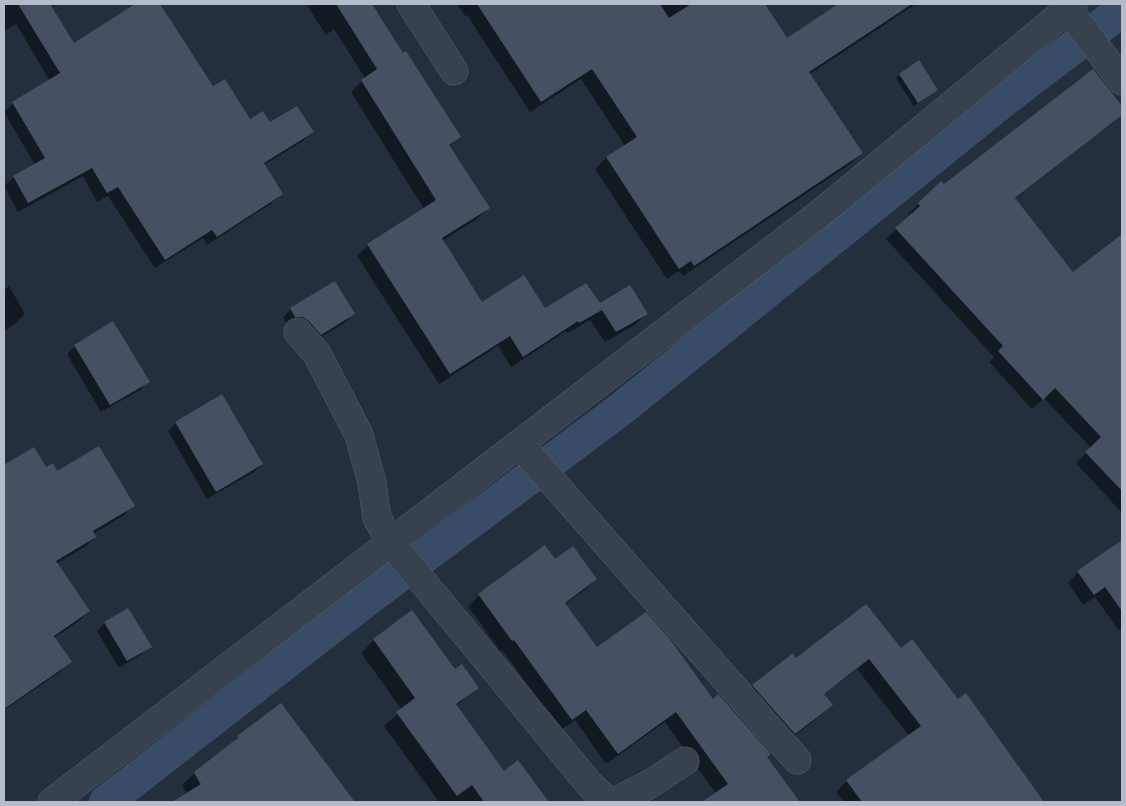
<svg xmlns="http://www.w3.org/2000/svg" width="1126" height="806" viewBox="0 0 1126 806" font-family="Mulish,sans-serif">
<style>
.shadow{fill:#0007}
.lines{fill:none;stroke-linecap:round;stroke-linejoin:round}
.canal{stroke:#394c67;stroke-width:34}
.building{fill:#455162}
.street-casing{stroke:#565f6c;stroke-width:29}
.street{stroke:#38414e;stroke-width:28}
</style>
<rect width="100%" height="100%" fill="#242f3e"/>
<!-- shadow -->
<path class="shadow" d="M4,4H49L74,44L137,4H159L212,88L250,121L312,132L303,141L264,165L281,194L272,203L207,245L203,238L155,268L108,196L97,202L83,176L18,212L4,186L14,177L35,165L4,112L13,103L50,81L16,24L4,31Z
M306,4H374L372,6L403,55L459,137L449,147L488,208L477,219L442,241L481,303L544,309L600,305L646,314L635,325L605,342L590,320L568,333L566,331L511,367L498,346L439,384L357,256L368,245L424,209L351,92L365,78L334,29L326,35Z
M457,4H764L787,39L841,4H916L810,74L861,153L850,164L683,276L679,271L667,279L595,169L606,158L625,146L581,79L530,112L467,15L465,16Z
M918,62L937,90L914,106L896,78Z
M1093,71L1122,108V114L1015,199L1073,274L1122,236V513L1076,463L1091,448L1044,398L1032,409L989,362L994,357L886,239L910,216L908,214L941,183L944,186Z
M9,286L25,314L15,324L4,331V290Z
M291,309L353,314L346,322L313,342L287,324L283,317Z
M75,346L148,382L140,390L101,412L67,354Z
M176,423L262,464L254,472L207,499L168,431Z
M4,464L5,466L46,469L133,506L123,516L93,534L95,537L85,547L56,564L89,611L79,621L54,638L70,661L60,672L4,710V652L12,646L16,641L4,624Z
M1122,541V628L1119,631L1095,597L1083,605L1068,583L1078,572Z
M555,561L596,579L585,590L565,604L597,648L712,700L765,757L798,802H705L716,794L665,722L606,764L575,720L561,730L502,650L500,651L468,606L479,595Z
M412,612L455,671L477,688L456,706L504,773L547,801L546,802H439L384,726L402,710L361,653L374,640Z
M105,623L150,646L142,654L119,668L97,631Z
M900,650L958,701L966,695L1043,802H844L836,792L847,781L909,736L857,669L823,695L831,705L820,716L784,744L742,697L752,686L793,655L796,660Z
M281,705L354,802H175L187,794L182,785L194,774L203,790L225,750L238,737Z"/>
<g class="lines">
<!-- canal -->
<path class="canal" d="M106,802L366,600L621,409L1009,96L1122,10"/>
</g>
<!-- building -->
<path class="building" d="M18,4H50L74,43L135,4H160L213,86L225,79L250,119L263,111L270,122L297,106L314,132L264,163L283,194L217,237L212,230L165,260L118,187L107,193L92,168L28,203L13,176L45,158L12,102L60,73Z
M336,4H372L403,53L406,51L461,137L449,145L490,208L442,238L482,302L524,275L545,308L586,283L600,303L630,285L648,314L616,332L602,310L579,323L578,321L523,357L510,336L450,374L367,244L436,200L361,80L377,69Z
M477,4H660L669,18L691,4H765L787,38L838,4H912L809,72L863,153L694,266L691,261L679,269L606,157L637,137L592,69L541,102Z
M919,60L938,90L918,103L899,74Z
M1093,69L1122,106V115L1015,198L1073,272L1122,234V491L1085,452L1101,437L1055,388L1043,400L998,351L1003,346L895,228L920,206L918,203L941,181L944,184Z
M335,281L355,314L321,335L309,321L303,317H295L290,308Z
M113,321L150,382L110,405L74,345Z
M222,394L263,464L216,492L175,422Z
M99,446L135,506L93,531L96,537L56,561L90,611L54,636L72,662L4,709V465L34,447L46,467L53,463L57,471Z
M1122,540V611L1105,587L1094,595L1077,571Z
M545,545L555,559L573,546L597,579L565,603L597,647L646,612L669,638L713,699L718,694L771,754L767,757L800,802H702L728,784L676,712L618,754L586,710L572,720L514,640L512,641L478,594Z
M866,604L901,648L912,639L958,699L966,693L1044,802H862L846,780L921,726L869,659L824,694L833,705L795,734L752,685L793,653L796,658Z
M128,608L152,647L127,661L104,622Z
M412,610L455,669L462,664L479,688L456,704L504,771L518,760L549,802H484L472,785L457,796L396,712L415,698L373,639Z
M281,703L355,802H172L201,784L194,772L238,738L237,736Z"/>
<g class="lines">
<!-- street casing -->
<g class="street-casing">
<path id="street" d="M411,4L454,71
M1067,8L1122,81
M298,332L317,354L359,435L372,483L377,518L391,543L590,785L603,797L613,802
M519,444L797,760
M52,802L822,212L1074,4
M615,802L650,784L685,761"/>
</g>
<!-- street -->
<use href="#street" class="street"/>
</g>
<!-- border -->
<rect width="1126" height="806" fill="none" stroke="#b4bcc9" stroke-width="10"/>
</svg>
